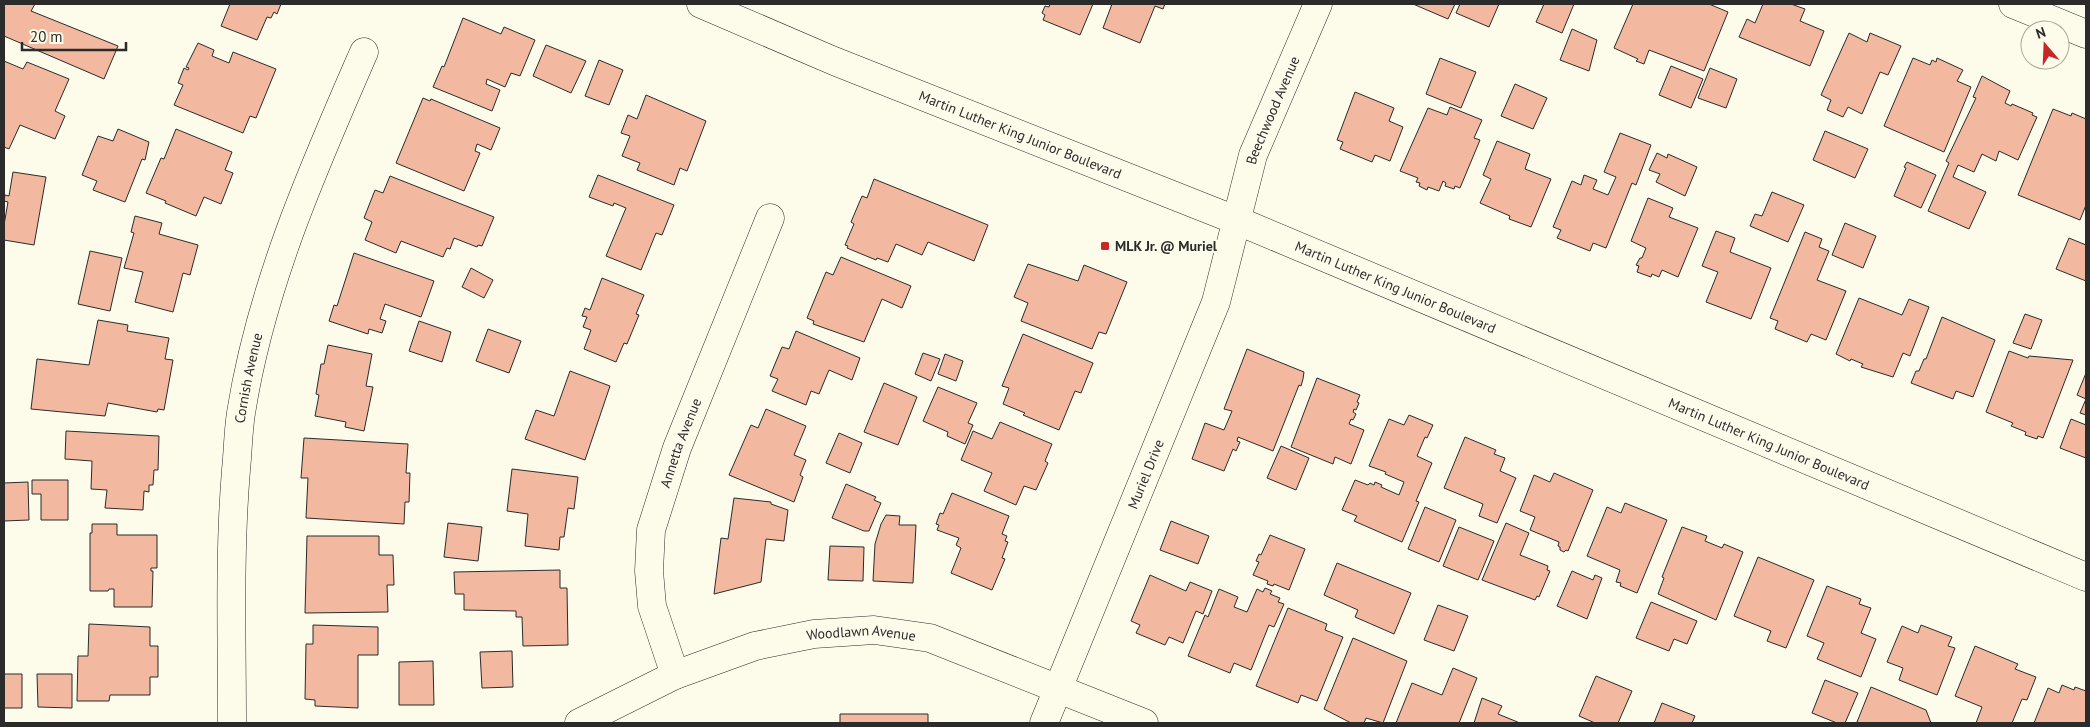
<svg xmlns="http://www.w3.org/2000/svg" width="2090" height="727" viewBox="0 0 2090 727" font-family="'PT Sans',sans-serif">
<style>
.building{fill:#f2b8a0;stroke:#2b2b2b}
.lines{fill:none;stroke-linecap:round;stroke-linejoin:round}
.minor-casing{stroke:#2b2b2b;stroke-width:29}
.major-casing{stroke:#2b2b2b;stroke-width:29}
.minor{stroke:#fdfbea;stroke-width:28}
.major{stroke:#fdfbea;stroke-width:28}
.poi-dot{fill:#c62828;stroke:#fdfbea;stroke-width:2}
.labels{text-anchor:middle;stroke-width:4;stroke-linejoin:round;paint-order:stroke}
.street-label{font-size:14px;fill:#2b2b2b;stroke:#fdfbea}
.poi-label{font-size:14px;font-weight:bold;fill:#2b2b2b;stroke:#fdfbea;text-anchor:start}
</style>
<rect width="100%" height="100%" fill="#fdfbea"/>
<!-- building -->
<path class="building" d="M4,4H35L31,11L118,46L104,79L4,36Z
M230,4H281L277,14L274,12L271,18L267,17L257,40L221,26Z
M1050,4H1093L1080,35L1043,20L1045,15L1042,13L1045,6L1049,7Z
M1112,4H1165L1163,9L1155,6L1140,43L1103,28Z
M1413,4H1455L1448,19Z
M1460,4H1499L1489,27L1456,13Z
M1544,4H1574L1562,33L1536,22Z
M1633,4H1709L1728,12L1704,71L1649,50L1644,64L1636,61L1638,59L1614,48Z
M1763,4H1791L1805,9L1800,21L1824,31L1810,66L1739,37L1747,19L1755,23Z
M463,18L501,34L504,27L535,40L520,76L511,73L505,87L487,79L486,84L500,90L492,111L433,87L442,66L444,67Z
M1572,29L1597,40L1589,71L1560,60Z
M1849,33L1867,42L1870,33L1901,46L1888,75L1880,72L1862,114L1848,107L1843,117L1827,110L1831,100L1821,95Z
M198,43L214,50L212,56L229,63L233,52L276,69L256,118L250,116L243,133L174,105L183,85L178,83L184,68L188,70L189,68L186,67Z
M546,45L586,61L571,93L533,76Z
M1440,58L1476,72L1461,108L1426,94Z
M1913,58L1930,65L1932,60L1936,62L1937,58L1963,70L1957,81L1971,87L1944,152L1884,126Z
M599,60L623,70L609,105L585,96Z
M4,61L23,69L27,62L69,79L55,111L65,116L55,139L20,125L9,149L4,147Z
M1671,66L1703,79L1691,108L1659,95Z
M1710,68L1737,79L1726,108L1698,98Z
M1982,76L2010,91L2005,103L2011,106L2012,104L2033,113L2032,115L2037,117L2018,160L1999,151L1996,161L1982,154L1974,172L1958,165L1953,177L1986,192L1969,229L1928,211L1949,163L1946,161L1976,98L1973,97Z
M1515,84L1547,98L1533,129L1501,116Z
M1355,92L1394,108L1389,121L1403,127L1390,161L1375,155L1372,162L1340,149L1343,142L1337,140Z
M646,95L706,121L687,171L680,168L674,185L637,170L640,163L622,156L630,136L621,133L628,115L637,119Z
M423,98L430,101L431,99L500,128L491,150L477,144L475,151L480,153L464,191L396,163Z
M1450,107L1482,120L1474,138L1480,140L1460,188L1455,186L1454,189L1445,186L1446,183L1443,181L1439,191L1428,187L1427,190L1419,186L1420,183L1416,182L1418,178L1400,171L1428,108L1447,115Z
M2053,109L2071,116L2072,113L2086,119V205L2080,220L2018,195Z
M118,129L149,142L145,160L142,159L125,202L93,190L97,181L82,175L98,136L113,141Z
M176,129L232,152L225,170L233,173L221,204L204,197L196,216L165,203L166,201L146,193L161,158L164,159Z
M1825,131L1868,149L1855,178L1813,160Z
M1620,133L1651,145L1636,185L1632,183L1606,248L1593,243L1590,251L1557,238L1561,230L1553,227L1572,181L1581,185L1584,175L1597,180L1593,189L1608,195L1616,177L1604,172Z
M1497,141L1530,154L1525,169L1551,179L1531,227L1509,219L1510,216L1480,203L1491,179L1483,175Z
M1657,153L1667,158L1668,154L1697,167L1685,196L1656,182L1660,174L1649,170Z
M1907,162L1936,175L1921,208L1894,196L1906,168L1904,167Z
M13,172L46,177L34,245L4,240V225L8,202L4,201L5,195L9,196Z
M598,175L674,205L662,235L656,233L641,270L606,256L626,208L614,203L613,206L589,197Z
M390,176L494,217L482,246L478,245L477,247L454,238L450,249L447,248L443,257L401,241L396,253L365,240L372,222L364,218L375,190L383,193Z
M874,179L988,225L974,261L928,242L922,255L896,244L888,262L877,258L876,260L847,248L848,246L845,245L854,224L851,222L862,196L867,198Z
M1772,192L1804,205L1788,242L1750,226L1755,214L1762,216Z
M1648,198L1673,208L1669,217L1698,228L1678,277L1662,270L1659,277L1652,274L1651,277L1637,272L1639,266L1636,265L1640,258H1642L1646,248L1631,241Z
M135,216L162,223L159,234L198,245L190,275L183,273L173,312L135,302L143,272L124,268L134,233L131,232Z
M1845,223L1876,236L1863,268L1832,255Z
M1716,231L1735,238L1730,252L1771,268L1751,319L1706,302L1718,272L1702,266Z
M1805,232L1822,239L1819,247L1829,251L1817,280L1846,291L1826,340L1811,334L1807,342L1775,329L1778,321L1770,318Z
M2069,238L2086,245V281L2056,269Z
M90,251L122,258L110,311L78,304Z
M354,253L434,281L421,317L385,304L380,319L386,321L382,333L369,329L368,334L329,321L334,305L337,306Z
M841,257L911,286L902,308L882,299L864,342L813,324L814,321L807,318L826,272L833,275Z
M1028,264L1078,281L1084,265L1127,282L1106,334L1099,332L1092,349L1021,321L1028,303L1014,297Z
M471,268L493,280L484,298L462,287Z
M602,278L644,295L636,314L639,315L627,344L624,343L616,362L584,349L591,330L583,327L587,317L582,316L585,308L590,310Z
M1859,298L1902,315L1909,299L1929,307L1910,356L1903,353L1893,377L1861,367L1863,364L1851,359L1850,361L1836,354Z
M2025,314L2042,320L2031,349L2013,343Z
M1942,317L1995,340L1973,397L1956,391L1953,399L1911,383L1916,371H1919L1924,359H1926Z
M98,320L128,325L127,331L169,338L165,359L173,360L164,410L158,409L157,412L108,403L105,416L31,409L37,359L89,365Z
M419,321L451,332L442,362L409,351Z
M488,329L521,341L509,373L476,361Z
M796,331L860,358L852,380L829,370L819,394L811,391L806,405L772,391L778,379L770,376L782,347L789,349Z
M1023,334L1093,363L1081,393L1075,391L1059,430L1023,415L1025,413L1003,404L1009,388L1002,386Z
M328,345L372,354L366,386L373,387L364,431L345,427L346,422L315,416L319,395L316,394L321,364H324Z
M1247,349L1304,372L1303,379L1301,386L1299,385L1273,451L1238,437L1237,441L1240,442L1236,451L1233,449L1224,471L1192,459L1205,423L1224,430L1232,411L1224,409Z
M2009,351L2028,358L2029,356L2073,360L2043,438L2038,436L2037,439L2025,435L2026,432L2011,426L2013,423L1986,412Z
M923,353L940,359L931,381L915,374Z
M945,354L963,361L956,381L938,374Z
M570,371L610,386L585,460L525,439L536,410L554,416Z
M2086,373V415L2080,413L2086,399L2077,395Z
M1317,378L1360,395L1357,402L1359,403L1356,410L1354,409L1353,412L1356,414L1353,420L1351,419L1349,424L1364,430L1351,464L1335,457L1333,464L1291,447Z
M884,383L917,397L898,445L864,432Z
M938,387L977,403L968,423L973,425L965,444L947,436L948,432L923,421Z
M766,409L806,426L794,455L806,460L800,475L803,477L794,502L729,475L751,425L758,428Z
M1409,415L1433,425L1427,438L1425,437L1417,456L1432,463L1416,501L1419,502L1402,542L1354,521L1357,516L1342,510L1355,480L1368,485L1370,483L1374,485L1375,482L1382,485L1381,487L1399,495L1404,482L1385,474L1386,472L1369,466L1389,419L1404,425Z
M2071,419L2086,425V458L2060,448Z
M1000,422L1052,444L1045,461L1048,463L1036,490L1024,486L1016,505L984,491L992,473L961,460L973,431L992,439Z
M66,431L159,436L158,470H154L153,485H149V492L144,491L143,510L105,508L107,490L91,489L92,461L65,459Z
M839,433L862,443L850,473L826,463Z
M1465,437L1496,450L1494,454L1505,458L1500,471L1516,478L1497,523L1479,516L1483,504L1444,488Z
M304,438L408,444L406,473H410L409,502H405L404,524L306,518L308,478H301Z
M1281,446L1309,458L1296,490L1267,478Z
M512,469L578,477L574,509L568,508L564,537H560L559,550L525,546L528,514L507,511Z
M1554,473L1593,490L1568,551L1566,550L1564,552L1560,550V547L1558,546L1559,542L1530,530L1535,517L1520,511L1534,475L1550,482Z
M32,480H68V520H41V494H32Z
M28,482L29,520L4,521V483Z
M846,484L876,497L874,500L881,503L869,531H864L832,518Z
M952,493L1009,516L1002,534L1007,536L1005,541L1008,542L1002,558L1005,559L992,590L951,573L961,548L956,545L959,538L937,530L939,525L936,524L940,513L943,514Z
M734,498L771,502V504L788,510L784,541L766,539L761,582L714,594L721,538L728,539Z
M1625,503L1667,520L1637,593L1620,586L1621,583L1616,582L1620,570L1587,556L1607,507L1621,513Z
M1425,507L1456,520L1439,562L1408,549Z
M886,515L900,516L899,525H916L913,583L873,581L875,544L881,524Z
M1171,521L1209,536L1198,564L1160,550Z
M448,523L482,527L478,561L444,557Z
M1506,523L1529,533L1520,555L1548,566L1547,570L1550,571L1539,597L1537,596L1535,600L1482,580Z
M92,524H117V535H157V568H151V571H153L152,607H114V589H109L108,591H90V533H92Z
M1459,527L1494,541L1478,580L1443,566Z
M1682,527L1707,536L1705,541L1722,548L1724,544L1743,552L1716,620L1658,594L1664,578L1662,577Z
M1270,535L1305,549L1289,590L1274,584L1273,586L1267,584L1268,581L1253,575L1259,562L1256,561L1259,554L1261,555Z
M307,536H379V555H393L394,585H387L388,612L305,613Z
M830,546L864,547L863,581L828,580Z
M1758,557L1814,580L1786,648L1767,641L1771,631L1734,616Z
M1337,563L1411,593L1394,634L1355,617L1358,610L1324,595Z
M560,570V588H567L568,645L523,646L522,617H516V611L464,610V594H455L454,572Z
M1572,571L1593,580L1595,575L1602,578L1587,619L1557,606Z
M1150,575L1186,591L1190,582L1212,591L1203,614L1196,611L1183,643L1169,637L1165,645L1136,633L1140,625L1131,621Z
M1827,586L1861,599L1859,604L1871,608L1861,633L1876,639L1861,677L1817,659L1824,643L1807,636Z
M1265,588L1272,591L1270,594L1280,598L1278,602L1284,604L1274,627L1269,625L1251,670L1234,663L1230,673L1188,656L1205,615L1208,617L1219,589L1238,597L1234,607L1247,612L1257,589L1263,592Z
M1651,602L1697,621L1687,644L1674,639L1669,651L1636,638Z
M1438,605L1468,616L1454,651L1424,640Z
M1288,608L1327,624L1325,630L1343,637L1317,701L1301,695L1298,703L1256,686Z
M89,624L150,627V646H158V677H150V695H110L109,701H77L78,656H88Z
M313,625L378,627V655H358V708L315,706V700L305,699L306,644H313Z
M1921,625L1952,637L1948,646L1955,648L1937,695L1899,680L1903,668L1887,662L1902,626L1918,633Z
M1353,638L1407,661L1383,723L1366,718L1364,723H1351L1324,709Z
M1975,646L2018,664L2015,669L2036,677L2027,700L2022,699L2012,723H1976L1982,707L1955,696Z
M512,651L513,687L482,688L480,652Z
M433,661L434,705H399V662Z
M1453,668L1477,678L1459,723H1396L1412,683L1442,695Z
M4,674H22V708H4Z
M37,674H72V708L38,707Z
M1596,676L1632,691L1618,723H1595L1579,716Z
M1825,680L1858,693L1845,723H1837L1812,713Z
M2062,685L2074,690L2075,687L2086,691V723H2034L2048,688L2059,693Z
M1871,687L1926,710L1931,723H1861L1857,722Z
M1482,698L1502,706L1498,714L1520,723H1474Z
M1662,703L1695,716L1692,723H1654Z
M840,714H928V723H840Z"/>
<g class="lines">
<!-- minor casing -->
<g class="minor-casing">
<g id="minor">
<path d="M2013,4L2086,34"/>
<path id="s1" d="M675,675L652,606L649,571L651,530L677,448L770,218"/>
<path id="s2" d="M232,723C232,639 229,554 236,470C238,451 238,432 241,413C261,286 313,169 364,52"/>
<path id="s3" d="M579,723L675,675L755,646L814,634L874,630L930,638L1144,723"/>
<path id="s4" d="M1044,723L1216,302L1253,155L1318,4"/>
</g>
</g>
<!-- major casing -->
<g class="major-casing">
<g id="major">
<path id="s5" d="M701,4L834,61L1238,221L2086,577"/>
</g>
</g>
<!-- minor -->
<use href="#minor" class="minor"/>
<!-- major -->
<use href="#major" class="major"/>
</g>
<!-- markers -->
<rect class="poi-dot" x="1100" y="241" width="10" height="10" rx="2.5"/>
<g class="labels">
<!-- street labels -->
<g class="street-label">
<text dy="5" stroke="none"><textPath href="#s4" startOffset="655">Beechwood Avenue</textPath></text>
<text dy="5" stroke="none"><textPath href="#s5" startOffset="345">Martin Luther King Junior Boulevard</textPath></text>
<text dy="5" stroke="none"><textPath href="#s5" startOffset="750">Martin Luther King Junior Boulevard</textPath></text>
<text dy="5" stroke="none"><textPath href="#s2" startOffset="346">Cornish Avenue</textPath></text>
<text dy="5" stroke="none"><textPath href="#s1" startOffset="241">Annetta Avenue</textPath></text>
<text dy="5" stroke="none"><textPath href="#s5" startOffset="1155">Martin Luther King Junior Boulevard</textPath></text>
<text dy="5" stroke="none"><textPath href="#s4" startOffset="269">Muriel Drive</textPath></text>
<text dy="5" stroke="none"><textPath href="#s3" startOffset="300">Woodlawn Avenue</textPath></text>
</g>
<!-- poi labels -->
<g class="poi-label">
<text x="1115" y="251">MLK Jr. @ Muriel</text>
</g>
</g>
<!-- border -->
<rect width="2090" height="727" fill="none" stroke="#2b2b2b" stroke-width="10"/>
<!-- north arrow -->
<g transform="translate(2045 45) rotate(341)"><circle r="24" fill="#fdfbea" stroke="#a9a89e"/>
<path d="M0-4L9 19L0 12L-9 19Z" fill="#c62828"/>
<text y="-8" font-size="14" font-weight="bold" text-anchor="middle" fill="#2b2b2b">N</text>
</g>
<!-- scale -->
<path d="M22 42v8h104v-8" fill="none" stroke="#2b2b2b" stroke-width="2.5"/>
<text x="30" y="42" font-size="15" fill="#2b2b2b" stroke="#fdfbea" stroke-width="4" paint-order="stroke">20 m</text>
</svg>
